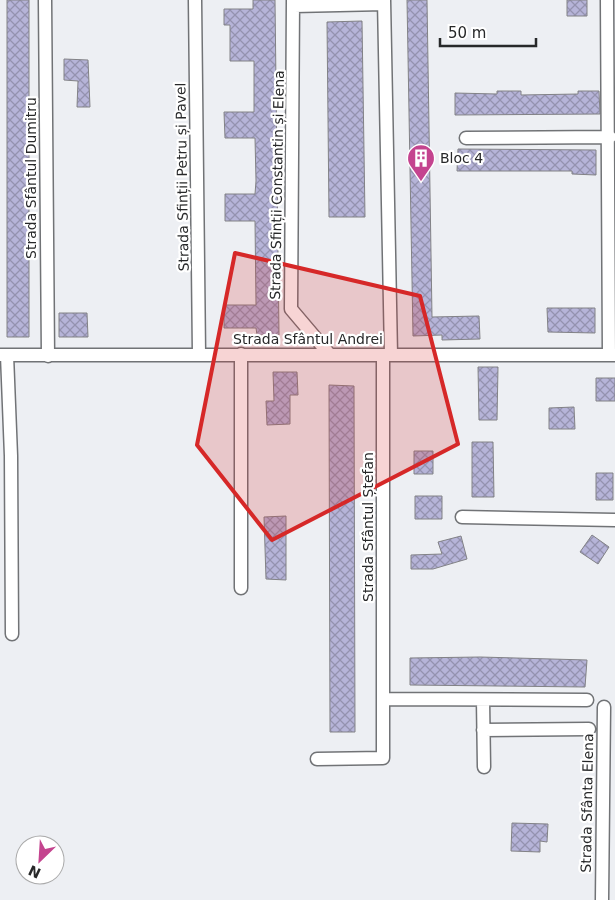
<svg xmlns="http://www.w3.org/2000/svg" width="615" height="900" viewBox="0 0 615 900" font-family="'DejaVu Sans',sans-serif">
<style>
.building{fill:url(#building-cross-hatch);stroke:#828286}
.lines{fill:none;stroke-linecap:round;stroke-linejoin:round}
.street-casing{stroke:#717376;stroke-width:15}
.street{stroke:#fff;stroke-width:12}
.marked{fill:#d62828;fill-opacity:0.2;stroke:#d62828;stroke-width:4;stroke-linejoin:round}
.labels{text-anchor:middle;stroke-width:4.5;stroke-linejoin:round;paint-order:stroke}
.poi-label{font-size:14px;fill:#272829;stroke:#fff;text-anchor:start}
.street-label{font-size:14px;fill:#272829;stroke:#fff}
</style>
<defs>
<pattern id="building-cross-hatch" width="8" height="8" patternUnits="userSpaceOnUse" patternTransform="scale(1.25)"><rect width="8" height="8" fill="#b6b4d8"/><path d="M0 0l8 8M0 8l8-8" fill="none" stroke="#9492af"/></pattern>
</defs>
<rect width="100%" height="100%" fill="#edeff3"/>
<!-- building -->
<path class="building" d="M7,0H29V337H7Z
M253,0H275L279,335H257L256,328H224V305H256L255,221H225V194H255L256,181L255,138H225L224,112H254V61H230V25H224V9H253Z
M407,0H427L432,317L479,316L480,339L442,340V335L413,336Z
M567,0H587V16H567Z
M362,21L365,217H329L327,22Z
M64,59L88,60L90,107H77L78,81L64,80Z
M497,91H521V95L578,94V91H599L600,114L455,115V93L497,94Z
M458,149L596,150V175L572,174V171H457Z
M547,308H595V333L548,332Z
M59,313H87L88,337H59Z
M478,367H498L497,420H479Z
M273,372H297L298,395H290V424L267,425L266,401H274Z
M596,378H615V401H596Z
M329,385L354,386L355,732H330Z
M574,407L575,429H549V408Z
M472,442H493L494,497H472Z
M414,451H433V474H414Z
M596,473H613V500H596Z
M415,496H442V519H415Z
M286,516V580L266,579L264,517Z
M592,535L609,547L598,564L580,552Z
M461,536L467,559L433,569H411V555L442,554L438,542Z
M480,657L587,660L585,687L410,685V658Z
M512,823L548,824L547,842L540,841V852L511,851Z"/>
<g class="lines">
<!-- street casing -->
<g class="street-casing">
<path id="street" d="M45,0L48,356
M195,0L199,354
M293,0L291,309L330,355
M384,0L391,355
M607,0L609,355
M294,6L384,4
M466,138L610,137
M241,354V588
M0,355H615
M7,355L11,456L12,634
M462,517L615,520
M383,699L587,700
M483,700L484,767
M483,730L589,729
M317,759L383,758V355
M602,900L604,707"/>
</g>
<!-- street -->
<use href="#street" class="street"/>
</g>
<!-- marked area -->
<path class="marked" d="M235,253L420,296L458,444L272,540L197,445Z"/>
<!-- icons -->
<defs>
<g id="building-pin" transform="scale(1.4375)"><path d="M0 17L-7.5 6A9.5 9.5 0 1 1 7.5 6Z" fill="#c4448f" stroke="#fff"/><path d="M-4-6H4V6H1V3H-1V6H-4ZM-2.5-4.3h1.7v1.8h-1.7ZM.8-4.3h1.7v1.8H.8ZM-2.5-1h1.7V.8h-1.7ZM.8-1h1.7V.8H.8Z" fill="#fff"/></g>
</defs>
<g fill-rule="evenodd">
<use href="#building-pin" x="421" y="158"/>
</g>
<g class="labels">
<!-- poi labels -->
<g class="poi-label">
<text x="440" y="163">Bloc 4</text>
</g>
<!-- street labels -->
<g class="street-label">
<text transform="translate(182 177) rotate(-91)" y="5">Strada Sfinții Petru și Pavel</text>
<text transform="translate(31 178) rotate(-90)" y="5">Strada Sfântul Dumitru</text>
<text transform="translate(277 185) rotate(-89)" y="5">Strada Sfinții Constantin și Elena</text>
<text x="308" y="344">Strada Sfântul Andrei</text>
<text transform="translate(368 527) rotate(-90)" y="5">Strada Sfântul Ștefan</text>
<text transform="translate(587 803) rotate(-89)" y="5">Strada Sfânta Elena</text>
</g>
</g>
<!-- north arrow -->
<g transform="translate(40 860) rotate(205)"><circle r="24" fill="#ffffff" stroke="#a9a9a9"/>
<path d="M0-4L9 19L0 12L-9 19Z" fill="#c4448f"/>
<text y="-8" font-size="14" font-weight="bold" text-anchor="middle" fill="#272829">N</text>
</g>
<!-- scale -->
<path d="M440 38v8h96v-8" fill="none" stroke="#272829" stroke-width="2.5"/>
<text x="448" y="38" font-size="15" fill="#272829" stroke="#ffffff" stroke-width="4" paint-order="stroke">50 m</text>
</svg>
